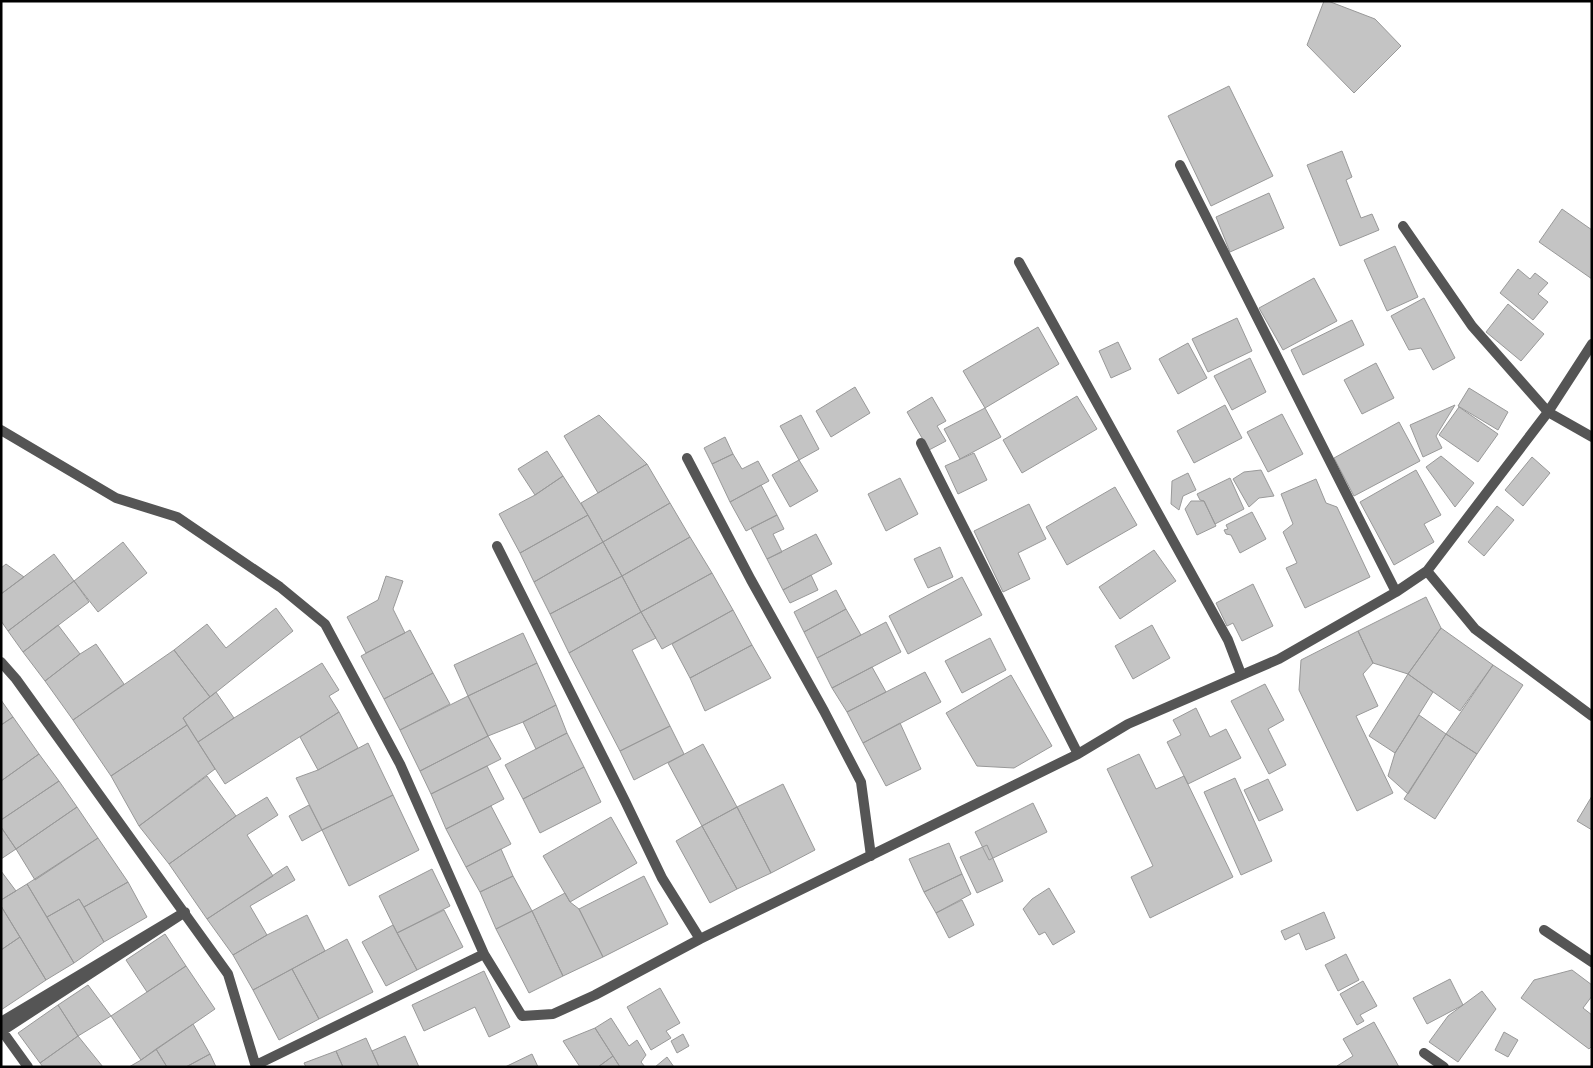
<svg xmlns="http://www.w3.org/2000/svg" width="1593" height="1068" viewBox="0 0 1593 1068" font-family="'Alegreya Sans',sans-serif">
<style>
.building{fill:#c4c4c4;stroke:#999}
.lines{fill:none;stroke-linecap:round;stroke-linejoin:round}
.minor{stroke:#555;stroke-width:10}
</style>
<rect width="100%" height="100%" fill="#fff"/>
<!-- building -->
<path class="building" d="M1324,1H1328L1375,19L1401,46L1354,93L1307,45Z
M1229,86L1273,176L1211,206L1168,116Z
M1342,151L1352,177L1346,180L1361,218L1372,214L1379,230L1340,246L1307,165Z
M1269,193L1284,228L1230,252L1216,217Z
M1562,209L1592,230V279L1539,242Z
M1395,246L1418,297L1387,311L1364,260Z
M1518,269L1530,279L1535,273L1548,283L1538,294L1548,302L1533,320L1500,293Z
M1314,278L1337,321L1283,350L1259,308Z
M1424,298L1455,358L1433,370L1421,348L1409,350L1391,316Z
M1508,304L1544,334L1521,361L1486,332Z
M1237,318L1252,351L1208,372L1192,339Z
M1352,320L1364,345L1303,375L1291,350Z
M1038,327L1059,364L985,408L963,371Z
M1118,342L1131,369L1111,378L1099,351Z
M1188,343L1207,378L1178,394L1159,359Z
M1250,358L1266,392L1232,410L1214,376Z
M1376,363L1394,398L1362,414L1344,380Z
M855,387L870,413L831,437L816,411Z
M1469,388L1508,412L1498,430L1458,406Z
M1077,396L1097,429L1022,473L1003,440Z
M932,397L946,421L937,426L946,441L929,450L907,412Z
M1225,405L1242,438L1194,463L1177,431Z
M1455,405L1436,436L1442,448L1423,457L1410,425Z
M1459,407L1498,434L1478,462L1439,435Z
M985,408L1001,437L960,459L944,429Z
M1282,414L1303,454L1268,472L1247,432Z
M599,415L647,464L598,493L564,436Z
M801,415L819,449L799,460L780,426Z
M1399,422L1420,461L1354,496L1334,458Z
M725,437L733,454L712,464L704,448Z
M547,451L563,476L535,495L518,469Z
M974,453L987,480L958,494L945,466Z
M733,454L742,469L758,461L769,481L730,502L712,464Z
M1441,456L1474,483L1455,507L1426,467Z
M1532,457L1550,473L1523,506L1505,490Z
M799,460L818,491L790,507L772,475Z
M647,464L670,503L603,542L581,503Z
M1261,470L1274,496L1259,498L1249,507L1233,479L1244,472Z
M1416,470L1441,515L1424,524L1434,542L1394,565L1360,502Z
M1188,473L1196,490L1183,496L1179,510L1171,504L1172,481Z
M563,476L588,515L520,553L499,514L535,495Z
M900,478L918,514L886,531L868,494Z
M1230,478L1244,509L1215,524L1204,501L1200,500L1197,494Z
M1316,479L1326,503L1337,507L1370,577L1305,608L1286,568L1297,563L1283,532L1293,524L1281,494Z
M761,485L777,515L746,531L730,502Z
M1115,487L1137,525L1067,565L1046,527Z
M1191,501H1204L1216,526L1197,535L1185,509Z
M670,503L690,537L622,576L603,542Z
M1029,504L1046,539L1018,553L1030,579L1003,592L974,531Z
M1497,506L1514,520L1484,556L1468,542Z
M1252,512L1266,539L1240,553L1231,535L1226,534L1224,530L1228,529L1226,525Z
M588,515L603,542L534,582L520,553Z
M777,515L784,529L773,534L782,552L767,559L751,528Z
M816,534L832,564L783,590L767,559Z
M690,537L712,573L641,612L622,576Z
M123,542L147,573L98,612L74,581Z
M603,542L622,576L550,614L534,582Z
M940,547L953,577L928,588L914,559Z
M1154,550L1176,581L1120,619L1099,587Z
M54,554L74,581L8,631L1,621V594Z
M6,564L24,577L1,594V568Z
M712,573L733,610L662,649L641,612Z
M811,575L818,590L790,603L783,590Z
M386,576L403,581L393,609L405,633L366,653L347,617L378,600Z
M622,576L641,612L569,653L550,614Z
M962,577L982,615L908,654L889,616Z
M74,581L89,602L23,652L8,631Z
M1253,584L1273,626L1242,641L1233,623L1227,626L1216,603Z
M836,590L846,609L804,632L794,612Z
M1426,597L1441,628L1408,674L1373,663L1358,631Z
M276,608L293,631L210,697L174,650L207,624L226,648Z
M846,609L861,635L817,658L804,632Z
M733,610L752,645L690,678L672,644Z
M641,612L656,638L632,650L670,726L620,751L569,653Z
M886,622L901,652L832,688L817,658Z
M58,625L80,654L45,681L23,652Z
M1152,625L1170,658L1133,679L1115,646Z
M1441,628L1493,665L1460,711L1408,674Z
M410,630L433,673L384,699L361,656Z
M1358,631L1373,663L1363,674L1378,706L1356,716L1393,793L1357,811L1299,690L1301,660Z
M523,633L537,663L468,696L454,665Z
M990,638L1006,670L962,693L945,661Z
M96,644L124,684L73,720L45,681L80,654Z
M752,645L771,678L705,711L690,678Z
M174,650L210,697L183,718L187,725L111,776L73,720Z
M322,663L339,690L329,696L339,712L225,784L198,742L234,718Z
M537,663L556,705L523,722L488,736L468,696Z
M1493,665L1523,685L1477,754L1446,734Z
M872,667L886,692L847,712L832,688Z
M925,672L941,702L863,743L847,712Z
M433,673L450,704L400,730L384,699Z
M1408,674L1433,692L1395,753L1369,736Z
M1011,675L1052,746L1014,768L977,766L946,713Z
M1265,684L1284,720L1268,729L1286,765L1269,774L1231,701Z
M216,692L234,718L198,742L183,718Z
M468,696L488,736L420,771L400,730Z
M1,700L13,717L1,725Z
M556,705L567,733L536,749L523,722Z
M1196,708L1210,737L1226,729L1241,758L1188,784L1167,742L1181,735L1173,720Z
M339,712L358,748L318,770L300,737Z
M1419,715L1446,734L1408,794L1388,776L1395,753Z
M13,717L39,754L1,781V725Z
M900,723L921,769L886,786L863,743Z
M187,725L215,769L139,826L111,776Z
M670,726L684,754L634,780L620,751Z
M567,733L584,767L523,799L505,765Z
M1446,734L1477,754L1435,819L1404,799Z
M488,736L501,759L431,794L420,771Z
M368,743L393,795L322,830L296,778L318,770Z
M703,744L737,807L702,826L668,763Z
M39,754L59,781L1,820V781Z
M1139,754L1156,789L1184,776L1233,877L1150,918L1131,877L1153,866L1107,769Z
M487,766L504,799L446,829L431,794Z
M584,767L601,802L540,833L523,799Z
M207,776L236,816L169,864L139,826Z
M1235,778L1272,861L1241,875L1204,792Z
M1268,779L1283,810L1259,821L1244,790Z
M59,781L77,807L16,849L1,827V820Z
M783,784L815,850L771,873L737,807Z
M393,795L419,850L349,886L322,830Z
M1592,796V830L1577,821Z
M267,797L278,815L247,835L273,876L207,919L169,864L236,816Z
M1033,803L1047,832L989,860L975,832Z
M309,805L322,830L302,841L289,816Z
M491,806L511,844L466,867L446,829Z
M77,807L98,838L35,880L16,849Z
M737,807L771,873L737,889L702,826Z
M611,817L637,863L570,902L543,856Z
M702,826L737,889L710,903L676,841Z
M1,827L16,849L1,859Z
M98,838L128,882L84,907L79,899L47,917L27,884Z
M949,843L962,874L924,892L909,859Z
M987,845L1003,881L977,893L960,857Z
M501,849L513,876L480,892L466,867Z
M287,866L295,880L250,906L267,935L233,955L207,919Z
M432,869L450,906L397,933L379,896Z
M1,871L16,891L1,900Z
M962,874L971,894L936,913L924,892Z
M513,876L532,911L496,929L480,892Z
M644,876L668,924L603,957L579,909Z
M128,882L147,917L104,942L84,907Z
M27,884L74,963L46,980L1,906V900Z
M1049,888L1075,932L1053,945L1045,932L1039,935L1023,909L1032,899Z
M565,893L570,902L579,909L603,957L563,976L532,911Z
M79,899L104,942L74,963L47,917Z
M962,900L974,925L949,938L936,913Z
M1,906L20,937L1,950Z
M444,910L463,947L417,970L397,933Z
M532,911L563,976L529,993L496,929Z
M1324,912L1335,938L1306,950L1299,933L1285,940L1281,931Z
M307,915L325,951L253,990L233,955L267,935Z
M393,925L417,970L386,986L362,942Z
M165,934L186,966L147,992L126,960Z
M20,937L46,980L1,1010V950Z
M347,939L373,992L319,1019L292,969Z
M1346,954L1359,980L1338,991L1325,965Z
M186,966L215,1009L141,1060L111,1016Z
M292,969L319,1019L279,1040L253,990Z
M1572,970L1592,985V996L1583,1008L1592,1015V1046L1589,1049L1521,998L1534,980Z
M484,971L510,1027L489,1037L475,1007L424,1031L412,1005Z
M1450,979L1463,1005L1427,1024L1413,998Z
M1363,981L1377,1006L1360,1015L1364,1021L1357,1025L1340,994Z
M88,985L111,1016L78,1036L58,1005Z
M660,988L680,1023L666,1031L671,1038L651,1050L627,1007Z
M1482,991L1496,1009L1458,1062L1429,1042L1448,1016Z
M58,1005L78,1036L40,1063L18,1033Z
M611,1018L629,1046L637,1040L646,1055L641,1062L645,1067H620L595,1028Z
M1374,1022L1399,1067H1338L1337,1066L1353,1056L1343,1039Z
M193,1024L210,1054L186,1067H167L156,1049Z
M595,1028L613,1056L598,1067H580L563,1041Z
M1504,1032L1518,1040L1508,1057L1495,1050Z
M683,1034L689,1046L677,1053L671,1041Z
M78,1036L103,1067H43L40,1063Z
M405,1036L419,1067H379L372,1051Z
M366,1038L379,1067H343L336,1051Z
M156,1049L167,1067H129L141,1060Z
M336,1051L343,1067H306L304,1063Z
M210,1054L216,1067H186Z
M532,1054L538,1067H505Z
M613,1056L620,1067H598Z
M667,1057L674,1067H655Z"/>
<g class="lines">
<!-- minor -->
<path class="minor" d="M1180,165L1396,592
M1403,226L1472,326L1548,412L1592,437
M1019,262L1228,640L1241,674
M1,430L116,498L177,517L280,587L325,624L400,764L484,954L522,1016L553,1014L595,995L700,939L1078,754L1128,724L1279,659L1396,592L1427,571L1548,412L1592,344
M921,443L1078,754
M687,458L751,580L824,711L861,782L871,856
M497,546L625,801L662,878L700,939
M1427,571L1475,629L1592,716
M1,662L16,679L228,974L256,1067
M1544,930L1592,962
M1,1022L185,912L2,1031L28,1067
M1424,1053L1444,1067
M256,1065L484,954"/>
</g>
<!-- border -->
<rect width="1593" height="1068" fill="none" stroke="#000000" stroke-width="5"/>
</svg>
